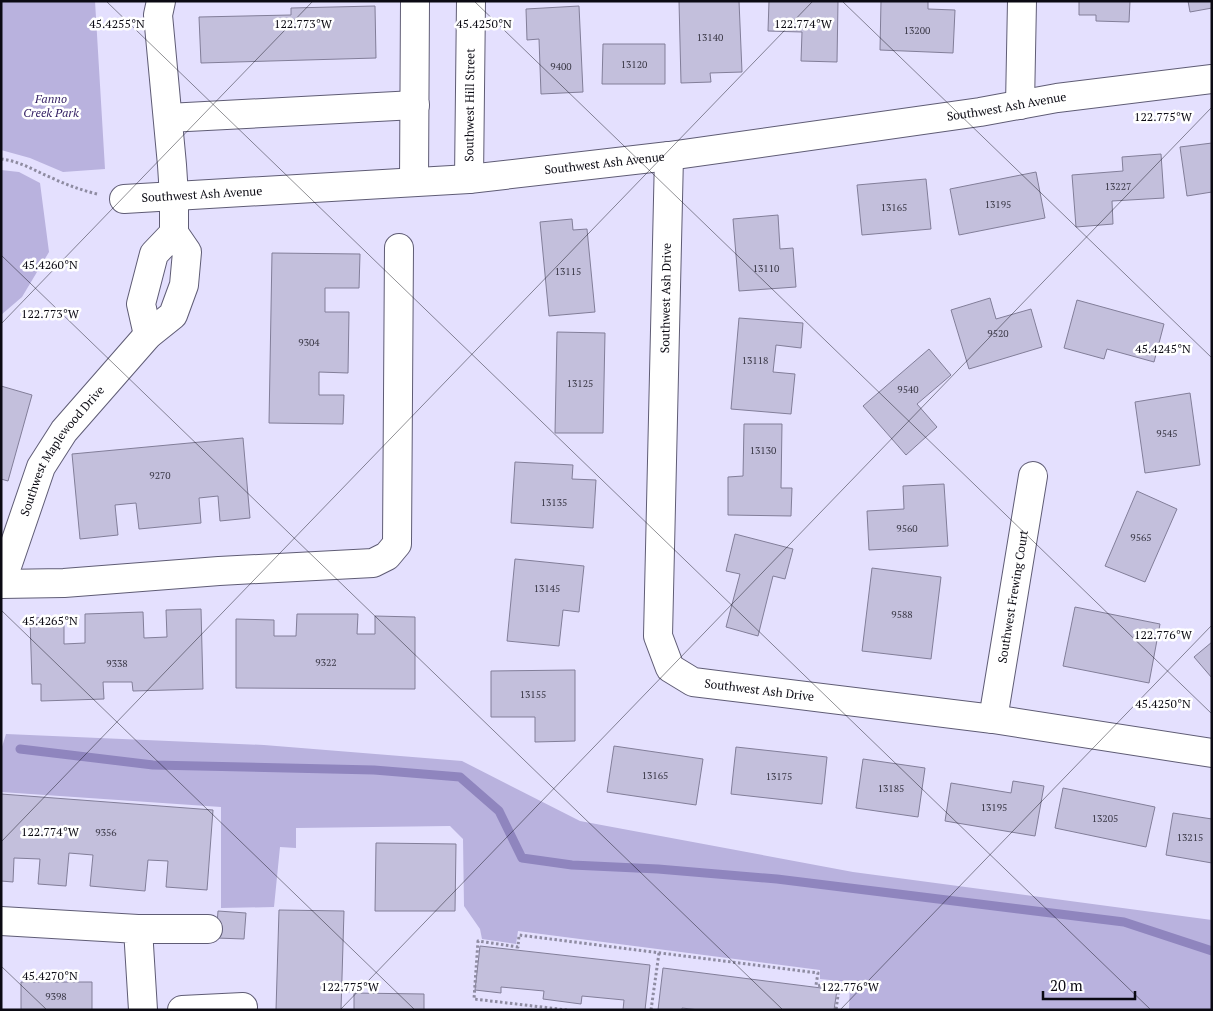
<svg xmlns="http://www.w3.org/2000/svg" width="1213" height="1011" viewBox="0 0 1213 1011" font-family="'PT Serif',serif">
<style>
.green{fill:#b9b2de}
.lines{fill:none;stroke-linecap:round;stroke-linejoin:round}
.stream{stroke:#8f85be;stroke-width:9}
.building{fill:#c3bfdc;stroke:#827e99}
.minor-casing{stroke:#5f5c75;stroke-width:30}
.path{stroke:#8e8ba1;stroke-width:3;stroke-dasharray:2.5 2.5;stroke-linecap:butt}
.minor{stroke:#fff;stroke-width:28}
.ticks{fill:none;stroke:#0b0a13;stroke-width:1;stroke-opacity:0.45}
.labels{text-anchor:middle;stroke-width:5;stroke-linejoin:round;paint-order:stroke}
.number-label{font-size:10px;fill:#393745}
.park-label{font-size:12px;font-style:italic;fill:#331f63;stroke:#fff}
.street-label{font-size:12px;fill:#0b0a13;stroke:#fff}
.ticks-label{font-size:12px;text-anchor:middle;fill:#0b0a13;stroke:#fff;stroke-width:5;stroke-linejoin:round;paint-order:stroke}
</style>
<rect width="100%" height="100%" fill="#e4e0fe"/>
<!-- green -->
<path class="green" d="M1,1H95L105,169L63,172L30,158L1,150Z
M1,170L19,172L40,183L49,252L22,297L1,315Z
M6,734L264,745L462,761L580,821L853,872L1212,920V1010H849L850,982L820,979V970L518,931L516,944L482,939L480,929L464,906L463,839L450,826L296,828V848L280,847L274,907L221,908V807L1,792V750Z"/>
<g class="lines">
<!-- stream -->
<path class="stream" d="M20,749L153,765L374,770L460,777L499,811L522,858L572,865L658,869L777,879L1124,922L1212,951"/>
</g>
<!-- building -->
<path class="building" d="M679,1H739L742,72L710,73L711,82L681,83Z
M769,1H838L837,62L801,61L802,32L768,31Z
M881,1H928V9L955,10L953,53L880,50Z
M1079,1H1130L1129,22L1096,21V15H1079Z
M1188,1H1212V8L1190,12Z
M375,6L376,58L201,63L199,17L291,15V8Z
M579,6L583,92L541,94L539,39L527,40L526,9Z
M603,44H665V84H602Z
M1212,143V192L1187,196L1180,147Z
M1161,154L1164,198L1112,201L1113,224L1076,227L1072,175L1123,171L1122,157Z
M1036,172L1045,218L959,235L950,189Z
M926,179L931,229L862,235L857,185Z
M778,215L780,249L793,248L796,287L739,291L733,219Z
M572,219L573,230L587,229L595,312L549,316L540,222Z
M272,253L360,254L359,288H325V312H349L348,373L319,372V395H344L343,424L269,423Z
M990,298L996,319L1031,309L1042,347L969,369L951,310Z
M1077,300L1164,324L1154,362L1107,349L1104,359L1064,348Z
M739,318L803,323L801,348L776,345L773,372L795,374L791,414L731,409Z
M557,332L605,333L603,433H555Z
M929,349L951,375L917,404L937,427L906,455L863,406Z
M1,386L32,395L8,481L1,479Z
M1190,393L1200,465L1145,473L1135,402Z
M744,424H782L781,488H792L791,516L728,515V477L743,476Z
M243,438L250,518L220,521L218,496L199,498L201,523L139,529L136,503L115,505L118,535L80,539L72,454Z
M515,462L573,465L572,479L596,480L593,528L511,523Z
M944,484L948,546L869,550L867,511L904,509L903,486Z
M1137,491L1177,509L1145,582L1105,566Z
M735,534L793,549L785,579L773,576L758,636L726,627L740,574L726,571Z
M515,559L584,566L579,612L563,610L559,646L507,641Z
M872,568L941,577L931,659L862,651Z
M1075,607L1160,624L1149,683L1063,666Z
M201,609L203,689L133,691L132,682H103L104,699L41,701V684H32L30,618L64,617V644L85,643V614L143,612L144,638L167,637L166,610Z
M297,614H358L357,634H375V616L415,617V689L236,688V619L274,620V636H296Z
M1212,642V678L1194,657Z
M575,670V741L535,742V717H491V671Z
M614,746L703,759L696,805L607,792Z
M736,747L827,757L822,804L731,794Z
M863,759L925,768L918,817L856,808Z
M1013,781L1044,786L1035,836L945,821L951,783L1011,793Z
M1063,788L1155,807L1146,847L1055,828Z
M1,794L213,810L207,890L166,887L168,861L148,860L145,891L90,886L93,855L69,853L66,886L38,884L40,859L14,858L13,882L1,881Z
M1173,813L1212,819V863L1166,855Z
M376,843L456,844L455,911H375Z
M279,910L344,911L341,1010H276Z
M218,911L246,913L244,939L216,938Z
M480,946L650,965L645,1010H623L624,1000L582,996L581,1004L543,999L544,991L501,987V993L475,990Z
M663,968L837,990L834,1010H699L682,1008V1010H658Z
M21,982H92V1010H21Z
M354,993L424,994V1010H354Z"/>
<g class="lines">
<!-- minor casing -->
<g class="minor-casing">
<g id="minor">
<path d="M1020,105L1022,1"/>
<path d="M168,118L415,105"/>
<path id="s1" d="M669,156L658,636L670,668L693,682L993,719L1212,753"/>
<path id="s2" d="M469,179L471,1"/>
<path d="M414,182L415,1"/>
<path id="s3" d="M124,199L469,179L669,156L980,112L1057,98L1212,79"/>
<path d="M148,335L141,304L154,254L174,233"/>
<path d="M1,584L64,583L219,571L373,563L387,556L397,544L399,248"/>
<path id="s4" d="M1,584L41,467L64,431L148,335L173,315L184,285L187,252L174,233V196L172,165L158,15L161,1"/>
<path id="s5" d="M993,719L1033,476"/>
<path d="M1,921L138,929L143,1010"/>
<path d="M138,929H208"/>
<path d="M182,1010L243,1007"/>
</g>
</g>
<!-- path -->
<path class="path" d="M1,159C20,161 35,171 52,178C67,185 81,190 97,194
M342,991H352
M567,1010L474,999L478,941L518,947L519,935L818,973L816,985L839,988L836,1010
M651,1010L659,953"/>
<!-- minor -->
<use href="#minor" class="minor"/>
</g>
<!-- ticks -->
<path class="ticks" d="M106,1L1151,1010M474,1L1212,714M842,1L1212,358M1210,1L1212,3M1,255L783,1010M1,324L313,1M1,610L415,1010M1,842L813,1M1,966L47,1010M340,1010L1212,107M840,1010L1212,625"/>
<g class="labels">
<!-- number labels -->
<g class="number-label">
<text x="917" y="34">13200</text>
<text x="710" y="41">13140</text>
<text x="634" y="68">13120</text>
<text x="561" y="70">9400</text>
<text x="1118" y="190">13227</text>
<text x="998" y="208">13195</text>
<text x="894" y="211">13165</text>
<text x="766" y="272">13110</text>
<text x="568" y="275">13115</text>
<text x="998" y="337">9520</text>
<text x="309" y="346">9304</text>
<text x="755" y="364">13118</text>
<text x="580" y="387">13125</text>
<text x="908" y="393">9540</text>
<text x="1167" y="437">9545</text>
<text x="763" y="454">13130</text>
<text x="160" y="479">9270</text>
<text x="554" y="506">13135</text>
<text x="907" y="532">9560</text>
<text x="1141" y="541">9565</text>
<text x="547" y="592">13145</text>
<text x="902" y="618">9588</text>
<text x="326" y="666">9322</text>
<text x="117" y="667">9338</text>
<text x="533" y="698">13155</text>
<text x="655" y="779">13165</text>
<text x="779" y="780">13175</text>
<text x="891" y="792">13185</text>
<text x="994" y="811">13195</text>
<text x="1105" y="822">13205</text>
<text x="106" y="836">9356</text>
<text x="1190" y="841">13215</text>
<text x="56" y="1000">9398</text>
</g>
<!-- park labels -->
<g class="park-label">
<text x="51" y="103">Fanno<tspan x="51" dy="14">Creek Park</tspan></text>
</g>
<!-- street labels -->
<g class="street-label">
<text dy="4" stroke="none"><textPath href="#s2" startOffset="74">Southwest Hill Street</textPath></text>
<text dy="4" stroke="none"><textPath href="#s3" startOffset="888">Southwest Ash Avenue</textPath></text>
<text dy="4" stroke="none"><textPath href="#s3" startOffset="482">Southwest Ash Avenue</textPath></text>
<text dy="4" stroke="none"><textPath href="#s3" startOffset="78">Southwest Ash Avenue</textPath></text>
<text transform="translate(666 298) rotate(-89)" y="4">Southwest Ash Drive</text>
<text dy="4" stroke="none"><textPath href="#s4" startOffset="148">Southwest Maplewood Drive</textPath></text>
<text dy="4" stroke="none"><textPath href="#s5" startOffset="124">Southwest Frewing Court</textPath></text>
<text dy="4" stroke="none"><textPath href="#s1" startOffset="608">Southwest Ash Drive</textPath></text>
</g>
</g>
<g class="ticks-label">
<text x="117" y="28">45.4255°N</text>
<text x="484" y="28">45.4250°N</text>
<text x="303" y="28">122.773°W</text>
<text x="803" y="28">122.774°W</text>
<text x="1163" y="121">122.775°W</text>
<text x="50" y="269">45.4260°N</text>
<text x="50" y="318">122.773°W</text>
<text x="1163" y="353">45.4245°N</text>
<text x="50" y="625">45.4265°N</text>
<text x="1163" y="639">122.776°W</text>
<text x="1163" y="708">45.4250°N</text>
<text x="50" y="836">122.774°W</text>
<text x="50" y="980">45.4270°N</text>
<text x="350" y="991">122.775°W</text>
<text x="850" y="991">122.776°W</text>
</g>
<!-- border -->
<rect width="1213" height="1011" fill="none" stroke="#0b0a13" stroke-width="5"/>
<!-- scale -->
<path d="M1043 991v8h92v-8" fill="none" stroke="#0b0a13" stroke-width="2.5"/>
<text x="1050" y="991" font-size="15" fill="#0b0a13" stroke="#ffffff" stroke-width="4" paint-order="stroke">20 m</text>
</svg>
